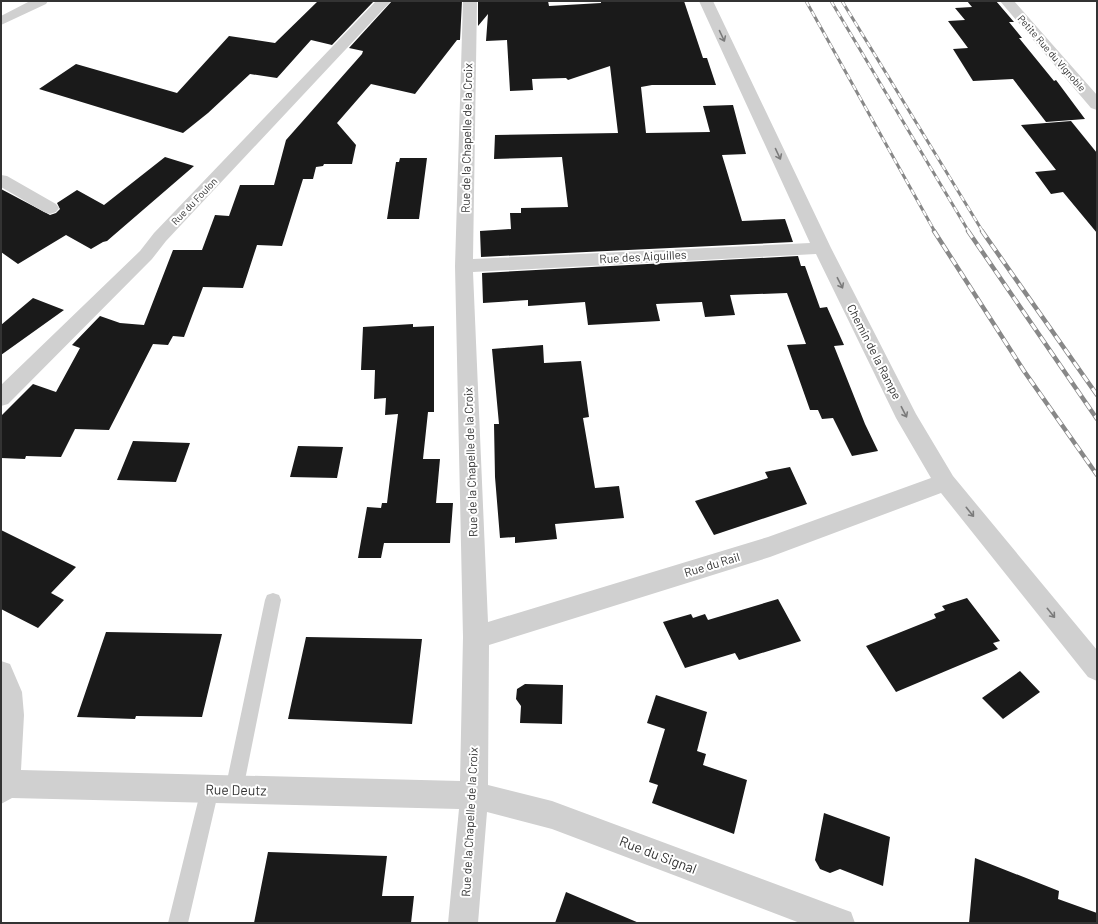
<svg xmlns="http://www.w3.org/2000/svg" width="1098" height="924" viewBox="0 0 1098 924" font-family="Barlow,sans-serif">
<style>
.building{fill:#1a1a1a}
.lines{fill:none;stroke-linecap:round;stroke-linejoin:round}
.lane{fill:#d0d0d0;fill-rule:evenodd}
.street{fill:#d0d0d0;fill-rule:evenodd}
.rail-far1-casing{stroke:#888;stroke-width:3}
.rail-casing{stroke:#888;stroke-width:4.5}
.rail-far1{stroke:#fff;stroke-width:2;stroke-dasharray:6;stroke-linecap:butt}
.rail{stroke:#fff;stroke-width:3;stroke-dasharray:8;stroke-linecap:butt}
.oneway{stroke:#7a7a7a}
.labels{text-anchor:middle;stroke-width:4;stroke-linejoin:round;paint-order:stroke}
.far-street-label{font-size:10px;fill:#333;stroke:#fff}
.street-label{font-size:12px;fill:#333;stroke:#fff}
.near-street-label{font-size:14px;fill:#333;stroke:#fff}
</style>
<rect width="100%" height="100%" fill="#fff"/>
<!-- building -->
<path class="building" d="M318,1H374L332,45L311,40L277,78L250,74L208,113L183,133L39,89L76,64L177,93L229,36L275,43Z
M392,1H462L460,40H457L415,94L371,84L337,123L356,145L352,164H324L323,166L316,167L313,179H303L282,246L257,245L243,288L203,287L184,337L173,336L168,345L153,344L109,430L75,429L61,457L26,456L25,459L1,458V416L33,384L56,392L80,348L72,345L100,316L120,323L144,325L173,250H202L215,215L229,216L240,185H274L286,140L362,54L363,51L349,48Z
M478,1H548L549,6L601,3V1H684L703,58H707L716,85H652L641,87L646,133L710,132L703,106L733,105L746,154L722,155L742,221L785,219L793,242L481,257L480,231L511,229L510,213H521V208L568,207L562,157L494,159L495,135L618,133L610,66L568,80L566,78L532,79L533,90L510,91L507,40L486,41L488,14L478,26Z
M967,1H996L1014,22H1009L1022,38H1019L1054,81L1056,80L1085,119L1046,122L1013,79L973,81L953,49L968,48L948,21L965,20L955,8L972,7Z
M1071,121L1097,153V233L1063,192L1051,194L1035,172L1056,170L1021,125Z
M165,157L194,166L107,241L103,242L91,249L66,235L18,264L1,252V189L50,215L56,213L60,209L57,203L77,190L104,205Z
M400,158H427L419,219H387L396,162H399Z
M798,256L801,266H805L820,308L827,307L844,345L834,346L865,424L878,451L852,456L833,418L822,419L818,410H810L787,345L806,344L787,293L730,295L735,315L705,317L702,302L656,304L660,321L588,325L585,302L528,306V300L483,303L482,273Z
M33,298L64,310L1,355V325Z
M413,324V327L434,326V412H428L423,459H440L436,503H453L450,543H384L381,558H358L367,507L381,508L382,503H387L398,414L385,415L386,398L374,399L375,370H361L363,327Z
M543,345L544,363L581,361L589,417L583,418L595,488L619,486L624,518L555,524L557,539L515,543V537L500,538L495,477L494,424H499L492,349Z
M133,441L190,443L176,482L117,480Z
M298,446L343,447L337,478L290,477Z
M790,467L807,504L714,535L695,501L768,478L765,472Z
M1,530L76,567L51,593L64,600L38,628L1,609Z
M967,598L1000,641L993,643L998,649L896,692L866,646L936,618L934,614L945,610L942,606Z
M778,599L801,641L739,660L735,653L685,668L663,622L691,614L693,618L705,614L708,620Z
M106,632L222,634L202,717L136,716L135,719L77,717Z
M306,637L422,639L412,724L288,719Z
M1020,671L1040,692L1003,719L982,698Z
M525,684L563,685L562,724L520,723L521,706L516,699L517,689Z
M656,695L707,712L697,751L706,754L703,765L747,780L734,834L652,803L658,785L649,782L665,729L647,723Z
M824,813L890,837L883,886L840,869L830,873L820,869L815,860Z
M268,852L387,856L382,896H414L411,923H254Z
M975,858L1059,891L1058,899L1097,913V923H969Z
M566,892L639,923H555Z"/>
<g class="lines">
<!-- lane -->
<path class="lane" d="M273,593L279,595L281,600L243,790L240,796L234,799L228,796L225,790L265,600L267,595Z
M210,780L216,783L219,789L188,923H168L201,789L204,783Z"/>
<!-- street -->
<path class="street" d="M30,1H48L46,4L1,25V16Z
M376,1H391L166,241L152,259L8,404L1,406V385L140,251L154,233Z
M463,1H477L473,259L810,243L699,1H713L831,248L916,414L953,476L1097,650V681L1088,677L941,493L770,557L489,645L488,785L552,801L840,908L851,912L855,923H800L552,829L487,812L478,923H448L459,809L12,798L1,804V661L10,664L22,692L24,715L21,770L460,781L463,637L455,266ZM816,254L896,418L931,478L768,537L488,622L473,272Z
M1000,1H1014L1097,95V110L1091,108Z
M1,175L7,176L56,204L59,208L56,212L50,214L44,212L1,187Z"/>
<!-- rail-far1 casing -->
<g class="rail-far1-casing">
<path id="rail-far1" d="M806,1L935,232
M831,1L969,232
M842,1L983,232"/>
</g>
<!-- rail casing -->
<g class="rail-casing">
<path id="rail" d="M934,231L1024,371L1097,475
M968,231L1097,419
M982,231L1097,395"/>
</g>
<!-- rail-far1 -->
<use href="#rail-far1" class="rail-far1"/>
<!-- rail -->
<use href="#rail" class="rail"/>
</g>
<!-- one-way arrows -->
<defs><path id="oneway-shaft" d="M-6 0H5M1.5-3L5.5 0L1.5 3" fill="none" stroke-width="1.6" stroke-linecap="round" stroke-linejoin="round"/></defs>
<g class="oneway">
<use href="#oneway-shaft" transform="translate(722 36) rotate(65)"/>
<use href="#oneway-shaft" transform="translate(778 154) rotate(65)"/>
<use href="#oneway-shaft" transform="translate(840 283) rotate(63)"/>
<use href="#oneway-shaft" transform="translate(904 412) rotate(63)"/>
<use href="#oneway-shaft" transform="translate(970 512) rotate(51)"/>
<use href="#oneway-shaft" transform="translate(1051 613) rotate(51)"/>
</g>
<g class="labels">
<!-- far-street labels -->
<g class="far-street-label">
<text transform="translate(1052 53) rotate(49)" y="4">Petite Rue du Vignoble</text>
<text transform="translate(194 201) rotate(-46)" y="4">Rue du Foulon</text>
</g>
<!-- street labels -->
<g class="street-label">
<text transform="translate(467 138) rotate(-89)" y="4">Rue de la Chapelle de la Croix</text>
<text transform="translate(643 257) rotate(-3)" y="4">Rue des Aiguilles</text>
<text transform="translate(874 352) rotate(63)" y="4">Chemin de la Rampe</text>
<text transform="translate(471 462) rotate(-92)" y="4">Rue de la Chapelle de la Croix</text>
<text transform="translate(712 565) rotate(-17)" y="4">Rue du Rail</text>
<text transform="translate(470 822) rotate(-87)" y="4">Rue de la Chapelle de la Croix</text>
</g>
<!-- near-street labels -->
<g class="near-street-label">
<text transform="translate(236 790) rotate(1)" y="5">Rue Deutz</text>
<text transform="translate(658 855) rotate(21)" y="5">Rue du Signal</text>
</g>
</g>
<!-- border -->
<rect width="1098" height="924" fill="none" stroke="#333333" stroke-width="4"/>
</svg>
